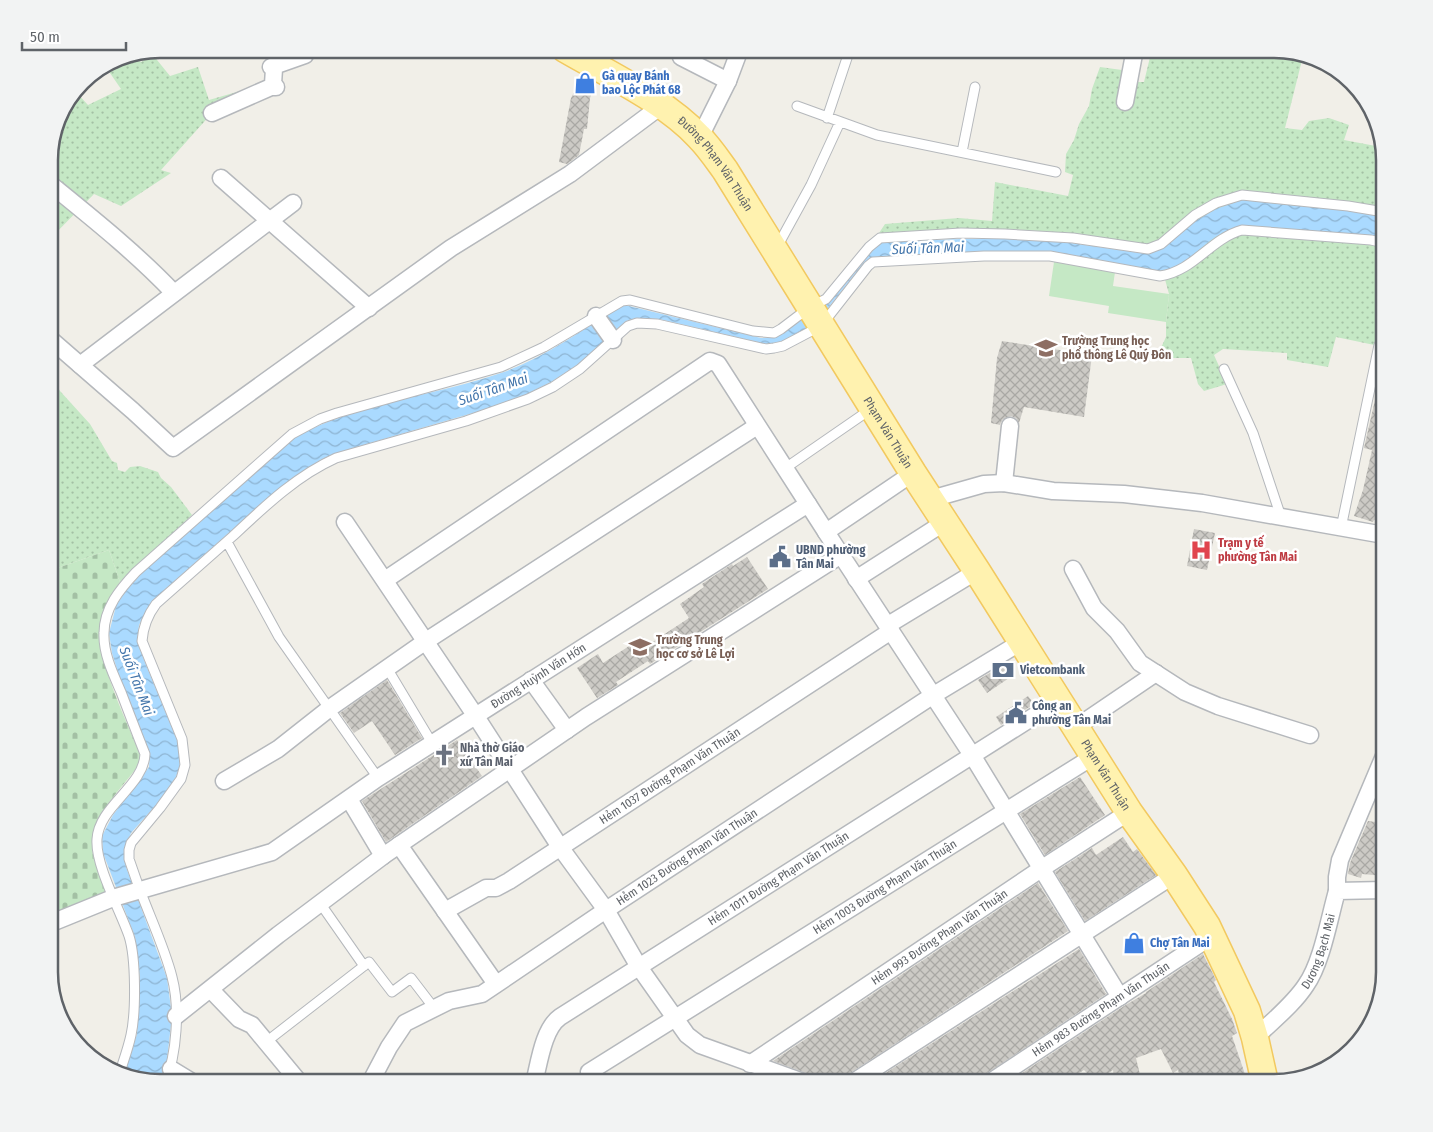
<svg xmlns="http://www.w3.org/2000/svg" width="1433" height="1132" viewBox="0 0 1433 1132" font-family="'Fira Sans Condensed',sans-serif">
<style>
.grass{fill:url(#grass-dots)}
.cemetery{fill:url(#cemetery-stones)}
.pitch{fill:#c5e8c5}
.water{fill:url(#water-waves)}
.building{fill:url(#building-cross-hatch)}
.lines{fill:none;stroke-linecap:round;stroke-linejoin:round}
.service-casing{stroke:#b5b8bc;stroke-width:11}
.minor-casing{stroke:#b5b8bc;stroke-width:19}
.primary-casing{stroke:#f2c960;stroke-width:29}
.service{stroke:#fff;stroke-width:9}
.minor{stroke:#fff;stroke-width:16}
.primary{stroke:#fff2af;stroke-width:26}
.labels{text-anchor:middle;stroke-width:5;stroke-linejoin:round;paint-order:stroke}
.shop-label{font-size:12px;font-weight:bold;fill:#366cbe;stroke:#fff;text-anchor:start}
.street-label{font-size:12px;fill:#5f6368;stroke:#fff}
.education-label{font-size:12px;font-weight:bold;fill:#785e54;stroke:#fff;text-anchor:start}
.health-label{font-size:12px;font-weight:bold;fill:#be3a42;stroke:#fff;text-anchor:start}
.service-label{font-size:12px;font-weight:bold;fill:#4e5e75;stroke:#fff;text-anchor:start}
.worship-label{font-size:12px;font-weight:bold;fill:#5b616d;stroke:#fff;text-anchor:start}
.water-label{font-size:14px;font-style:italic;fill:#4174aa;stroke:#fff}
.rim{fill:none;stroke:#5f6368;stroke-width:2.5}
</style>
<defs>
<pattern id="grass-dots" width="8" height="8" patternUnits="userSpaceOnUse" patternTransform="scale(1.25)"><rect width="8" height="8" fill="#c5e8c5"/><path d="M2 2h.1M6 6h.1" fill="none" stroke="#a3c0a4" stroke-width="1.8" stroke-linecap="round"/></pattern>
<pattern id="cemetery-stones" width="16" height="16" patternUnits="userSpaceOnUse" patternTransform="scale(1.25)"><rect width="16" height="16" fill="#c5e8c5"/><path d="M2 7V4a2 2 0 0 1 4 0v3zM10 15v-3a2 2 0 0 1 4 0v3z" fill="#a3c0a4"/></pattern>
<pattern id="water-waves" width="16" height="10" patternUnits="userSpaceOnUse" patternTransform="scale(1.25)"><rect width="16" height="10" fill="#aadaff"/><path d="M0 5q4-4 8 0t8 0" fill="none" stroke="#8eb4d2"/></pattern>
<pattern id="building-cross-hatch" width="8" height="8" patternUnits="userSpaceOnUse" patternTransform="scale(1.25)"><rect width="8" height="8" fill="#cccac5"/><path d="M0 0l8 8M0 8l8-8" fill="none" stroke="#a9a8a4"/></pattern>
</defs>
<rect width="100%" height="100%" fill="#f1efe8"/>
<!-- grass -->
<path class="grass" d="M1152,49H1266L1265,56L1302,60L1285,128L1302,130L1309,121L1329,118L1349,125L1344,140L1381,147L1384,159V347L1336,337L1328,367L1287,360V353L1223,349L1214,355L1227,384L1204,391L1198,384L1191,358H1168L1159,352L1166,337V322L1169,294L1158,254L1147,244L1070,233L1010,229H961L879,233L885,224L959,218L992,221L995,182L1068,196L1073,175L1065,172L1066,154L1074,140L1079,124L1089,106L1092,89L1100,67L1122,70L1121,77L1134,82H1144Z
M153,55L170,76L198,67L209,100L247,89L212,113L161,170L171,173L121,206L94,194L49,240V152L60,111L75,91L88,105L121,89L110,73V61C120,55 131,56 141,62Z
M49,373L60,391L90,424L112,461L117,463L118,470L125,472L130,467L140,466L158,472L161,478L171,487L192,515L120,582L109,550L49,571Z"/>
<!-- cemetery -->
<path class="cemetery" d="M109,550L120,582C110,596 102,609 100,627C96,659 127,722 140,754V759L138,766C122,788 90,818 92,847C93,863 102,880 107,895L49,918V571Z"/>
<!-- pitch -->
<path class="pitch" d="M1054,262L1115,272L1113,286L1169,294L1166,322L1108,313L1109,306L1049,296Z"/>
<!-- water -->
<path class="water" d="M1242,200L1348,211L1384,217V238L1372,236L1242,225C1230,229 1220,233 1210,241C1194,253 1182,268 1160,271L1050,251H988L873,257L866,261L859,269L816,323L780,342L766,344L659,319L636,318L626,321L580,363L551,382L523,396L490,408L336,453L320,460L276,491L152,601L139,625L137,641L146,665L178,742L180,765L176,777L157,804L131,833L128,840L124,851L126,867L167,978L172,1016L166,1068L160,1083L124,1076L137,1034L140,978L135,937L103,853L102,836L113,815L149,767L150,753L119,676L112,653L109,633L116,606L125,592L143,572L294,438C358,402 435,396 504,372C545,357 583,330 620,306H629L761,338H771L779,336L810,313L829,303L872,251L882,242L961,239H1006L1071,243L1148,254L1163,248L1197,220L1216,209Z"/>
<!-- building -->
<path class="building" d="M579,83L593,90L590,98L587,129H584L579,155L567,164L559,162L571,98Z
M1002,341L1092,355L1084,417L1024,407L1019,423L1016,418L1011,416L1002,420L1000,425L991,423L997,358Z
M1380,378H1384V523L1374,520L1373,522L1354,516L1363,490L1372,450L1364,448Z
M1194,529L1215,533L1207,570L1187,566Z
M747,557L768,589L650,664L648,661L616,682L618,685L597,698L577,668L598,654L603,663L643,637L648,645L689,618L680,604L704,587L702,584L732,564L733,566Z
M1008,662L1015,674L987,693L978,680Z
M387,680L422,738L395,755L372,721L354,733L340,713Z
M1028,696L1034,704L1001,725L996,717Z
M457,740L482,776L386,842L362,801Z
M1080,777L1105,815L1045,855L1020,814Z
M1368,821L1384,823V876L1362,874L1361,878L1348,874L1350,863Z
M1123,837L1133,852L1137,849L1156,875L1085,921L1055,872L1092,848L1096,855Z
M1038,883L1068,931L847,1075L842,1083L815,1079L809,1074L773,1061Z
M1079,949L1106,994L984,1075L979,1083H870Z
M1203,954L1216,980L1214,982L1232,1019L1237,1033L1232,1036L1248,1083H1182L1178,1070L1173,1073L1161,1049L1136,1058L1142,1083H1115L1113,1070L1096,1082L1084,1070L1063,1083H1007L1124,1006L1146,993V992Z"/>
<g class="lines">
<!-- service casing -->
<g class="service-casing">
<path id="service" d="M797,106L877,135L1056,172
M827,118L850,49
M962,152L975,87
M777,247L811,185L840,122
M1224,369L1253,433L1281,517
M784,469L871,409
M1341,528L1379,345
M227,542L279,637L378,778
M387,668L432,743
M137,882L129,859V850L131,843L160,808L181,779L185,765L182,739L142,641C143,627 147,616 156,604C181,582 207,559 233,536C264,507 296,476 336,458L466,421L528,399L553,387L580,369L628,326L637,323L657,324L766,349L774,348L783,346L821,326L868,266L873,262L984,256H1050L1160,276C1194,271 1210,239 1242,230L1371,240L1384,243
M140,890C150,917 165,949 172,977C180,1007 177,1054 165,1083
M320,903L364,966
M266,1042L369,962L392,992L411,978L434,1008
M119,1075C123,1062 128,1049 131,1035C136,1012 136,958 129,936C120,910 95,865 97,839C99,806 144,786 145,754C137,734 129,713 121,692C113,674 103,653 104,633C104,608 120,589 136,572L292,434L320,419L337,413L501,367L544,347L622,301L630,300L753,331L774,333L781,329L810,307L826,299L869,247L880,238L961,233L1005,234L1073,238L1148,249L1161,244L1195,215L1216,203L1242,195L1348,206L1384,212"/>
</g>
<!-- minor casing -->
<g class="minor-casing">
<g id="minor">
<path d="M681,57L728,81"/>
<path d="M1125,102L1135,49"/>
<path d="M212,113L271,87H276L273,84L274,69L271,67L305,55L307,49"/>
<path d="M700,137L728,81L740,49"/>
<path d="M221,178L369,308"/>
<path d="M49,183C92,218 136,253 174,293"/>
<path d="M596,316L613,340"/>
<path d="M49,338L133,411L173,448L451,248L570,174L661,106"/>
<path d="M80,365L293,203"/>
<path d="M1004,483L1010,426"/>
<path d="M931,499L984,484L1004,483L1053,491L1124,494L1202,503L1384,535"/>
<path d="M345,522L475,715L560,847L606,910L639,967L687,1035L700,1045L806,1083"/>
<path d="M826,532L972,755L1120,997"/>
<path d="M1073,569L1094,608L1117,631L1140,663L1185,692L1218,706L1310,735"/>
<path d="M856,579L945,522"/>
<path d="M385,580L710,361L718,364L808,504"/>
<path d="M888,625L977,571"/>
<path d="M531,680L567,730"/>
<path d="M1075,728L1156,673"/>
<path d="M224,781L278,749L330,708L426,641L757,426"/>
<path d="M349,799L383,856"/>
<path d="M399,845L496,984"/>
<path d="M1337,891V877L1340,860L1384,756"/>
<path id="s1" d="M445,911L486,888H496L509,881L891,631"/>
<path id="s2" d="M49,924L113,898L272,852L378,778L808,504L826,532L913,473"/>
<path d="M211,990L239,1019L252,1025L300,1083"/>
<path d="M176,1016L278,935L383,856L586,717L841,555"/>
<path id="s3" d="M1255,1038C1272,1021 1293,1005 1306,985C1322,962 1329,919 1337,891L1384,890"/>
<path id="s4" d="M750,1064L1041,869L1129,812"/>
<path d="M171,1069L194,1083"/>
<path id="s5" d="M589,1072L1094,756"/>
<path id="s6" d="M370,1083L389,1047L405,1023L449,1001L482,994L606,910L932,696L1021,642"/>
<path id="s7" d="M534,1083C539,1064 543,1029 560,1017L1058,701"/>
<path d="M852,1083L1174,875"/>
<path id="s8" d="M989,1083L1212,936"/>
</g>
</g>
<!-- primary casing -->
<g class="primary-casing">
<g id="primary">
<path id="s9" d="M565,49C608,74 666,101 699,137C709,147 717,159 725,170L913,473L977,571L1129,812L1174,875L1207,926L1247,1011L1255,1038L1265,1083"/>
</g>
</g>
<!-- service -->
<use href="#service" class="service"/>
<!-- minor -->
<use href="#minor" class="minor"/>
<!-- primary -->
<use href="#primary" class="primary"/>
</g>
<!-- icons -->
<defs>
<g id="shop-bare" transform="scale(1.725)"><path d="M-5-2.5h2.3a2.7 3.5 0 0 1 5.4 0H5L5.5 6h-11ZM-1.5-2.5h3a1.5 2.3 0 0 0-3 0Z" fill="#3f7fe0" stroke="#fff" stroke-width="2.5" paint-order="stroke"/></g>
<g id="school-bare" transform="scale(1.725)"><path d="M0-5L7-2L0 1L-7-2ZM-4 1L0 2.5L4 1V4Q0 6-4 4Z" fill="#8d6e63" stroke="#fff" stroke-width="2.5" paint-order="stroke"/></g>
<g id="hospital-bare" transform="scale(1.725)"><path d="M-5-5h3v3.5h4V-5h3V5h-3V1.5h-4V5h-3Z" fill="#e0444e" stroke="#fff" stroke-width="2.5" paint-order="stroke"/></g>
<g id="civic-bare" transform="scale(1.725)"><path d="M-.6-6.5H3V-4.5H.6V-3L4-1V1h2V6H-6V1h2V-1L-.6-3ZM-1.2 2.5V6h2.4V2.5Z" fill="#5c6f8a" stroke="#fff" stroke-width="2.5" paint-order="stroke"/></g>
<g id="bank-bare" transform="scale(1.725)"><path d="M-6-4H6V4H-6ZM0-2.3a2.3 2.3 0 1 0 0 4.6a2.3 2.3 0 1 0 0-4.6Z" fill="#5c6f8a" stroke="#fff" stroke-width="2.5" paint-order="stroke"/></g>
<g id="church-bare" transform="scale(1.725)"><path d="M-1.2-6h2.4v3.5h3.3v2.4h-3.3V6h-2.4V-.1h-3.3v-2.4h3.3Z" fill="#6b7280" stroke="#fff" stroke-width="2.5" paint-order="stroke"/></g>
</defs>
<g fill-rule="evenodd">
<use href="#shop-bare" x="585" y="83"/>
<use href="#school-bare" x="1046" y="348"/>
<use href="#hospital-bare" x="1201" y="550"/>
<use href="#civic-bare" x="780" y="557"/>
<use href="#school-bare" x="640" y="647"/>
<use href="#bank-bare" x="1003" y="670"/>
<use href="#civic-bare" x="1016" y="713"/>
<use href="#church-bare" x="444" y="755"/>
<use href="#shop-bare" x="1134" y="943"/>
</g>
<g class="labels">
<!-- shop labels -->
<g class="shop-label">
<text x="602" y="80">Gà quay Bánh<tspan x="602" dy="14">bao Lộc Phát 68</tspan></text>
<text x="1150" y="947">Chợ Tân Mai</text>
</g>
<!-- street labels -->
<g class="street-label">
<text dy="4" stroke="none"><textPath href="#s9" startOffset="192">Đường Phạm Văn Thuận</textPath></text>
<text dy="4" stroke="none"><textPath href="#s9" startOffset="512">Phạm Văn Thuận</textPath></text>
<text dy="4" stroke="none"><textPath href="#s2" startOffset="554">Đường Huỳnh Văn Hớn</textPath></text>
<text dy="4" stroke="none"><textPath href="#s9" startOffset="918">Phạm Văn Thuận</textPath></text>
<text dy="4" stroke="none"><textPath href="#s1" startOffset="264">Hẻm 1037 Đường Phạm Văn Thuận</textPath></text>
<text dy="4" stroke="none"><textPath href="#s6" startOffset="399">Hẻm 1023 Đường Phạm Văn Thuận</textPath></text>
<text dy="4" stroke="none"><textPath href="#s7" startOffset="331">Hẻm 1011 Đường Phạm Văn Thuận</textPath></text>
<text dy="4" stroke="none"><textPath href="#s5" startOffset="349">Hẻm 1003 Đường Phạm Văn Thuận</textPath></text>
<text dy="4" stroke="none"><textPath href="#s4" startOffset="228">Hẻm 993 Đường Phạm Văn Thuận</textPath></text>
<text dy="4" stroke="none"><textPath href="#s3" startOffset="110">Dương Bạch Mai</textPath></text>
<text dy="4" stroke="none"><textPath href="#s8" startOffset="134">Hẻm 983 Đường Phạm Văn Thuận</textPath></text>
</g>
<!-- education labels -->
<g class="education-label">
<text x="1062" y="345">Trường Trung học<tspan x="1062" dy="14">phổ thông Lê Quý Đôn</tspan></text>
<text x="656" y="644">Trường Trung<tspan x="656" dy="14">học cơ sở Lê Lợi</tspan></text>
</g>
<!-- health labels -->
<g class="health-label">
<text x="1218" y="547">Trạm y tế<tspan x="1218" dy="14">phường Tân Mai</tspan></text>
</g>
<!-- service labels -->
<g class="service-label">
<text x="796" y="554">UBND phường<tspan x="796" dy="14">Tân Mai</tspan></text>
<text x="1020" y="674">Vietcombank</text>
<text x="1032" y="710">Công an<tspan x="1032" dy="14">phường Tân Mai</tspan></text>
</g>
<!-- worship labels -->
<g class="worship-label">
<text x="460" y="752">Nhà thờ Giáo<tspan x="460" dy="14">xứ Tân Mai</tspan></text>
</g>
<!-- water labels -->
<g class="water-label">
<text transform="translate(928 248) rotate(-2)" y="5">Suối Tân Mai</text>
<text transform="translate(493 389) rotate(-19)" y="5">Suối Tân Mai</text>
<text transform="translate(137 681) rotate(69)" y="5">Suối Tân Mai</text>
</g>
</g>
<!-- crop -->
<path d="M0 0H1433V1132H0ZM160 58H1274A102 102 0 0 1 1376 160V972A102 102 0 0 1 1274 1074H160A102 102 0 0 1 58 972V160A102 102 0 0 1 160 58Z" fill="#f2f3f3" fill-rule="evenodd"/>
<path class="rim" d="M160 58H1274A102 102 0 0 1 1376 160V972A102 102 0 0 1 1274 1074H160A102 102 0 0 1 58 972V160A102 102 0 0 1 160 58Z"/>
<!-- scale -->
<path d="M22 42v8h104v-8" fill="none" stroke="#5f6368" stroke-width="2.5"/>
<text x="30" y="42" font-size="15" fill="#5f6368" stroke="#ffffff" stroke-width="4" paint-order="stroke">50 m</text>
</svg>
